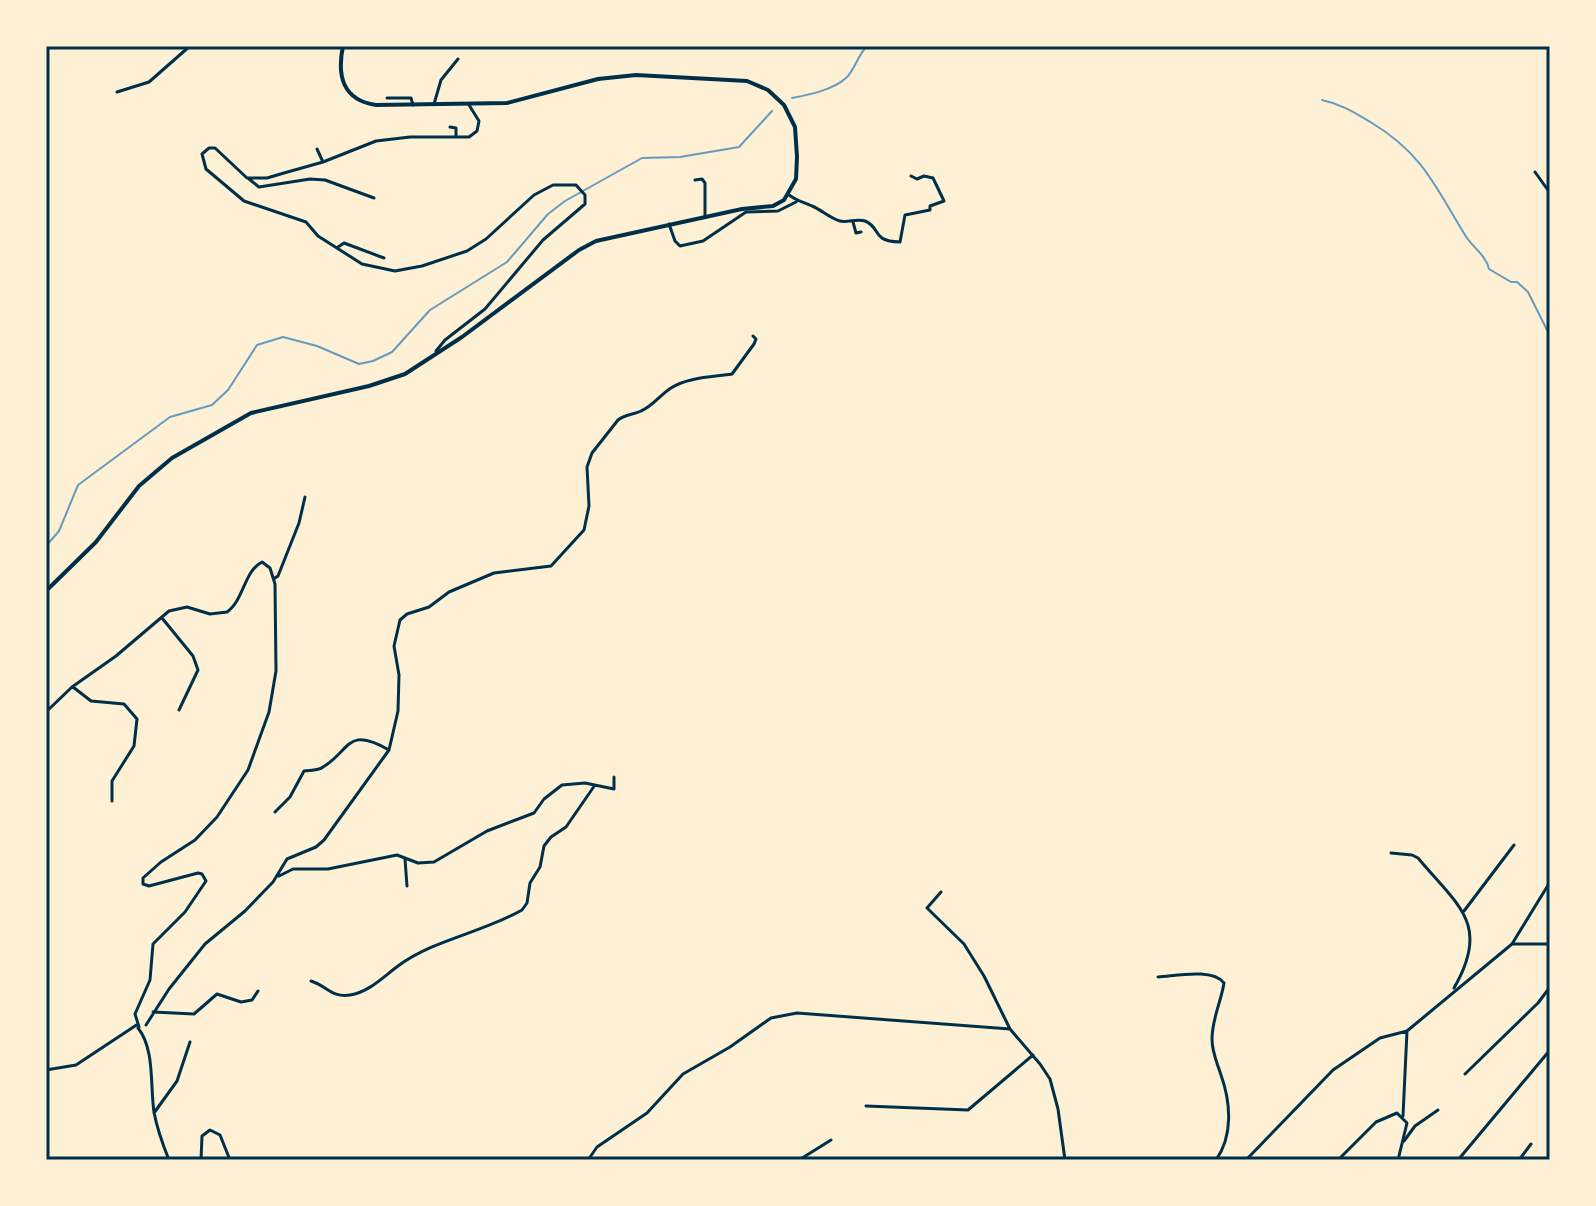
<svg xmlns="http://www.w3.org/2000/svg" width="1596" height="1206" viewBox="0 0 1596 1206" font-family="'Zilla Slab',serif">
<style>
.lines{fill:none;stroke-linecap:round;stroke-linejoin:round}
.stream{stroke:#669bbc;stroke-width:2}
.minor{stroke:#003049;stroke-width:3}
.tertiary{stroke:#003049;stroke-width:3}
.secondary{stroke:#003049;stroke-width:4}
.neatline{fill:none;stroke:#003049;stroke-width:3}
</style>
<rect width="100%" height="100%" fill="#fdf0d5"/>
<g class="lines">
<!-- stream -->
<path class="stream" d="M792,98C808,95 833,90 846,78C854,71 858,55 867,46
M1322,100C1341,104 1355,113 1372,123C1423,154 1435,186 1465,235C1472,247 1486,255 1489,269L1511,282H1517L1528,292L1550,336
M46,546L59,531L78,485L170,417L212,405L228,390L257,345L283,337L317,346L359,364L373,361L392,352L430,310L507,262L548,214L565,201L642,158L680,157L739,147L772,111"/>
<!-- minor -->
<path class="minor" d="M117,92L149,82L190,46
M387,98H411L413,105
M434,104L441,80L458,59
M450,127L456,128V137
M317,149L323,162
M1535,172L1550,193
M249,179L259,187L310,179L325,180L374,198
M695,180L702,179L705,183V216
M789,195C797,201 803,202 812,206C822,210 829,218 840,221C848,223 857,218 865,221C882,228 870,241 900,242L905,215L930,210V206L944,201L933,178L924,176L917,179L911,176
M853,222L856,233L861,232
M669,224L675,241L680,246L703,241L746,212L778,211L796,202
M338,247L344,243L384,258
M436,351L445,340L485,309L543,240L585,204V195L576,185H553L534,195L486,239L467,251L422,266L395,271L362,264L318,236L306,222L244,201L206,169L202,154L209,148H215L247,178H267L284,173L323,162L376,141L410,137H469L477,131L479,121L469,105
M275,578L278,576L299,523L305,497
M162,618L193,656L198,670L179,710
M73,687L91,701L124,704L137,719L134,746L112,781V801
M46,712L72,687L116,656L169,611L187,607L210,614L227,612C244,600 244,571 262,562L270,568L275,584L276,671L269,712L248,770L217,817L195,840L161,862L143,878V884L149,886L198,873L202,874L206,881L185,912L153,944L150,980L135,1014L139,1027
M275,812L290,797L304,771C310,770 318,771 323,767C350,751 347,725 389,750
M1391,853L1412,855L1418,858C1458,906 1491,924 1454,988
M405,859L407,886
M279,876L293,869H328L397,855L418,863L434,862L487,831L534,813L544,799L562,785L585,783L614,789V777
M941,892L927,908L964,944L984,976L1010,1029L1040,1064L1050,1079L1058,1109L1065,1160
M1464,911L1514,845
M1514,944H1550
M1158,977C1176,976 1212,968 1224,983C1221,1002 1212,1019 1212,1039C1212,1053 1217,1062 1221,1075C1231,1103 1233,1136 1216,1160
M311,981C327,986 332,998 350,995C369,992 383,977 398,966C435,939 482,933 522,910L527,903L530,883L540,867L544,846L551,837L566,827L595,785
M153,1012L194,1014L217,994L241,1002L252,1000L258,991
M146,1025L169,989L205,944L245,911L273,882L287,859L316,847L324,840L389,750L398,711L399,675L394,646L400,620L407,614L429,607L449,592L494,573L551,566L584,530L589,506L587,467L592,453L618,420C625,414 633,415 641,411C653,406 660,395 671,388C688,377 713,377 732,374L754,344L756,339L753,336
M138,1028C155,1049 150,1086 154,1112C157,1129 163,1145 169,1160
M46,1070L76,1065L138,1024
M1465,1074L1538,1003L1550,987
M866,1106L968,1110L1033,1055
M154,1113L177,1081L190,1042
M1403,1116L1407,1031
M1404,1141L1415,1126L1438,1110
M201,1160L202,1136L210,1130L220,1135L230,1160
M588,1160L597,1147L647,1113L683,1074L730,1047L771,1018L797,1013L1010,1029
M799,1160L831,1140
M1246,1160L1333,1070L1380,1038L1407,1031L1512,944L1550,882
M1458,1160L1550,1050
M1519,1160L1531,1144
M1549,1160L1550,1158"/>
<!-- tertiary -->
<path class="tertiary" d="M1338,1160L1376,1122L1397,1113L1407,1123L1398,1160"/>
<!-- secondary -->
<path class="secondary" d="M46,591L96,542L139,486L172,458L251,413L369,386L405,374L462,337L579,250L596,241L742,209L773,206L784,200L796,179L797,157L795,127L784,105L768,90L747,81L636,75L598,79L507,103L376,105C342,100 337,75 343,46"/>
</g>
<!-- border -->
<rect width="1596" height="1206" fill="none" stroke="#fdf0d5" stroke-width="96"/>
<rect x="48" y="48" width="1500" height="1110" class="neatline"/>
</svg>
